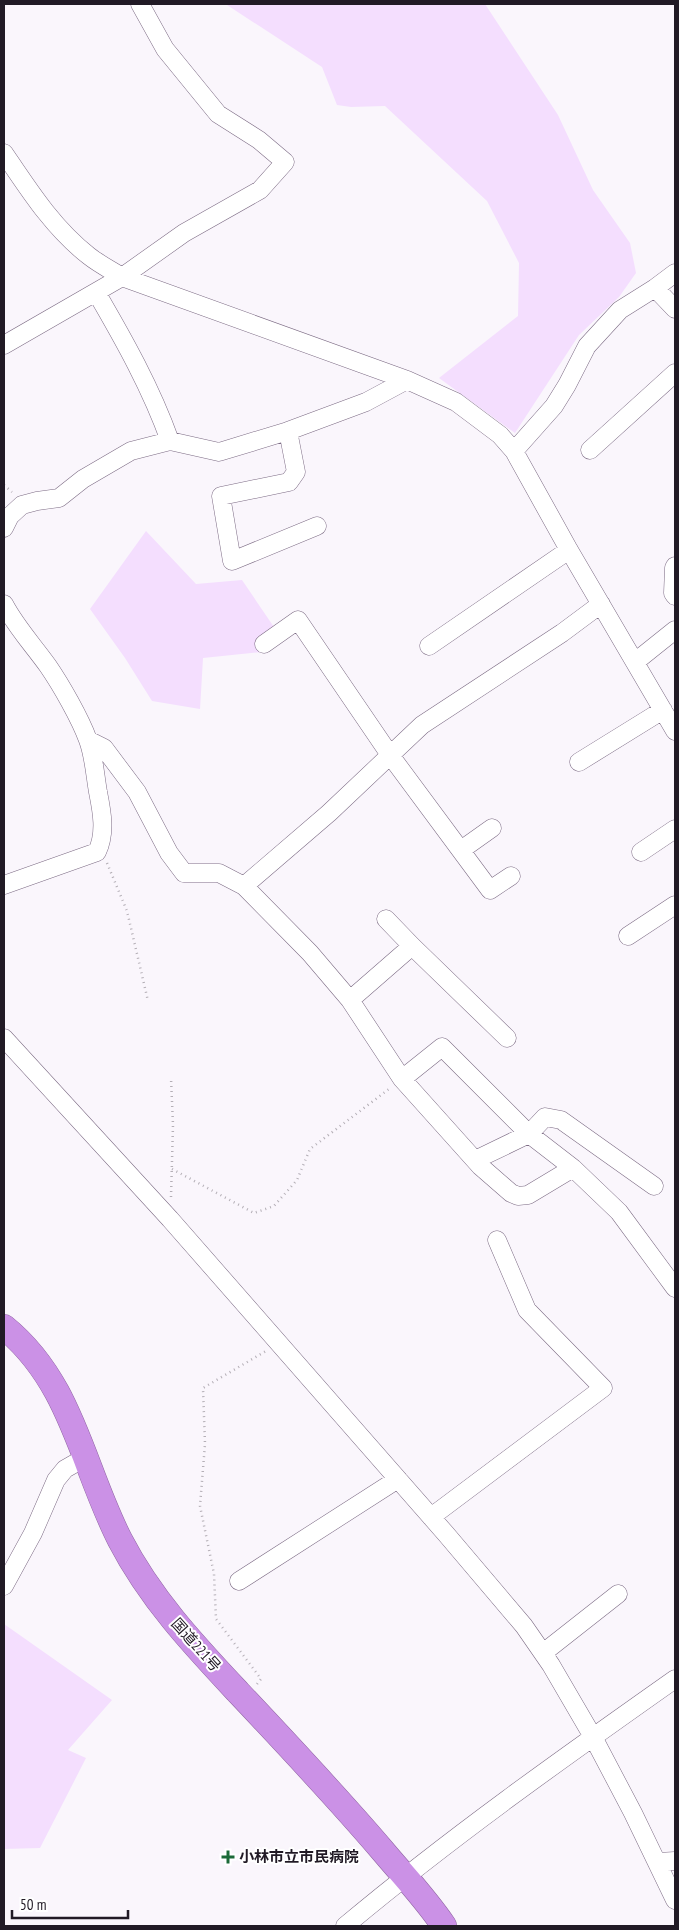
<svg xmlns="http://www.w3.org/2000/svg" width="679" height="1930" viewBox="0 0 679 1930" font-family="'PT Sans Narrow','Noto Sans JP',sans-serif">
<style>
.green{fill:#f4defe}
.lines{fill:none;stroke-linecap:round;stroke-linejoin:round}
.minor-casing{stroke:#7c6b84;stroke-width:19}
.highway-casing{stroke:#9067a2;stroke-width:26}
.path{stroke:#b4afb6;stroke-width:2.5;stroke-dasharray:1 4;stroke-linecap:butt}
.minor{stroke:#fff;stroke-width:18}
.highway{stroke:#cb91e6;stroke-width:25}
.poi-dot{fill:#1b6938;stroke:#fff;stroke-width:2}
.labels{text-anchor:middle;stroke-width:4;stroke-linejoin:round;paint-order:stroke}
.street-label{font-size:15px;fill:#211a25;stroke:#fff}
.poi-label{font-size:15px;font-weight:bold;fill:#211a25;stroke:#fff;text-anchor:start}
</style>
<rect width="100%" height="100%" fill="#faf6fc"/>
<!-- green -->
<path class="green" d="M229,4H485L558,115L593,190L630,243L636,273L619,297L579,335L515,433L439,378L518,316L519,263L487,201L385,106L351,107L337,105L322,67L227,5Z
M146,531L196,584L242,580L278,633L262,652L203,658L200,709L152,701L125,658L90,609Z
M4,1624L112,1700L68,1750L86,1758L40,1848L4,1849Z"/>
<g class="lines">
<!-- minor casing -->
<g class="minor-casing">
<path id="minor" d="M4,153C29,190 53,228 89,256C99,264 111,270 122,277L407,380L456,402L500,435L514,451L569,550L675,731
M655,288L675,309
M96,292C124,340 151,388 170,441
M4,345L122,277L184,233L260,190L285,162L259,140L218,114L165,49L140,4
M288,431L296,472L289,482L221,496L232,561L317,526
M590,450L675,373
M514,451L554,406L567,385L587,346L620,310L655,288L675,273
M4,528L10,516L22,505L37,501L59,498L83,479L131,451L170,441L219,452L288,431L366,402L407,380
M675,566L674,568L673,593L675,596
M4,604C16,627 33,645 48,666C61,685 80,718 88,740C94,756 95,775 98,792C102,812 106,833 97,852L4,885
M264,644L298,620L390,755L490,890L511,876
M429,646L569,550
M635,662L675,630
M88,740L104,748L137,792L169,853L184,873H219L244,886L310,953L350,1000L402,1079L480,1166L511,1193L518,1196L528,1195L573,1168L619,1212L675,1288
M579,762L663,710
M461,850L492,828
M641,852L675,829
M244,886L329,813L422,725L562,633L601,604
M386,919L412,946
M628,936L675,905
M350,1000L412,946L507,1038
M4,1038L170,1219L446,1534L524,1626L551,1665L593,1737L633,1813L675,1900
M402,1079L442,1047L529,1134L573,1168
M475,1160L529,1134L545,1117L561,1120L654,1186
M431,1517L603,1388L527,1310L497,1240
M239,1581L398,1479
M4,1586L33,1533L56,1480L65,1469L86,1457
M543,1653L618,1594
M658,1862L675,1861
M345,1926C450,1838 563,1758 675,1679"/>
</g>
<!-- highway casing -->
<g class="highway-casing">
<path id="highway" d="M4,1327C72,1382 82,1466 120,1540C150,1598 193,1644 237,1691C286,1743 336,1796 382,1850C403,1875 426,1899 444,1926"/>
</g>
<!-- path -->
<path class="path" d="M4,485L12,492
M107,863L127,911L148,1001
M172,1169L254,1213L274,1206L297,1180L310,1149L389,1089
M171,1197L173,1125L171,1078
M257,1684L261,1679L216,1619L214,1574L200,1506L205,1444L203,1388L266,1351"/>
<!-- minor -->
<use href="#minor" class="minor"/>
<!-- highway -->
<use href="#highway" class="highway"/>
</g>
<!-- markers -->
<path class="poi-dot" d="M225.5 1849.5h5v5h5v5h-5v5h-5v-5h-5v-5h5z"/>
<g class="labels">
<!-- street labels -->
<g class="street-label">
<text transform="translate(196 1645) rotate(48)" y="5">国道221号</text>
</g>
<!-- poi labels -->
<g class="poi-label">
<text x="239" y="1862">小林市立市民病院</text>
</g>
</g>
<!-- border -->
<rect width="679" height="1930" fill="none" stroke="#211a25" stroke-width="10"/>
<!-- scale -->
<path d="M12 1910v8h116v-8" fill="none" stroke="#211a25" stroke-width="2.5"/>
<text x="20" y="1910" font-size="15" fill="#211a25" stroke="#ffffff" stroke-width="4" paint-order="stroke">50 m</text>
</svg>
